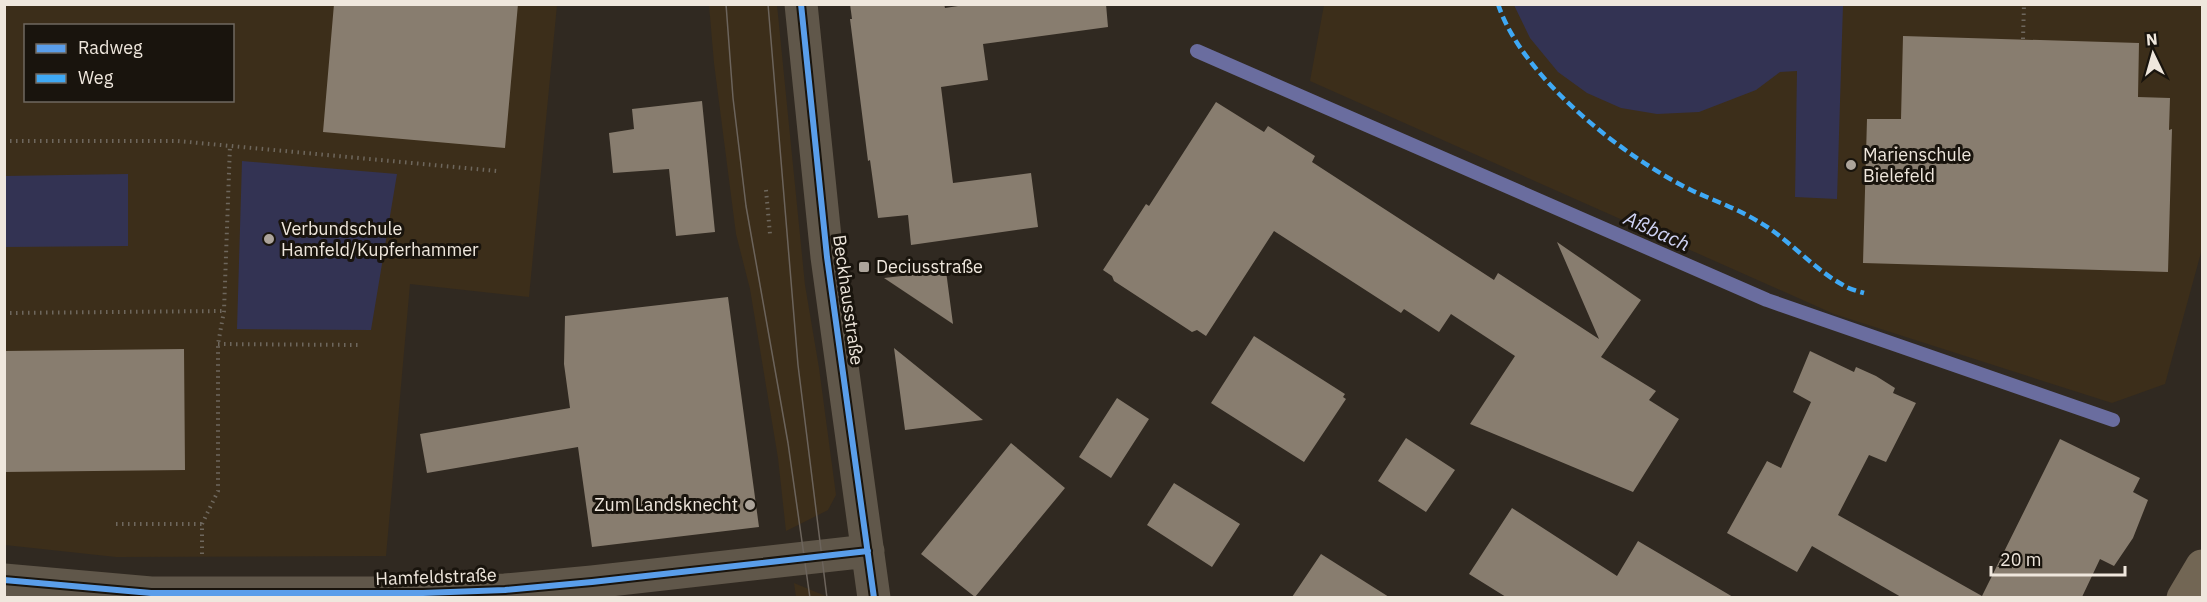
<svg xmlns="http://www.w3.org/2000/svg" width="2207" height="602" viewBox="0 0 2207 602" font-family="'IBM Plex Sans',sans-serif">
<style>
.built{fill:#3c2e1a;fill-rule:evenodd}
.green{fill:#333353}
.lines{fill:none;stroke-linecap:round;stroke-linejoin:round}
.stream{stroke:#6a6d9f;stroke-width:14}
.building{fill:#887d6f}
.path{stroke:#6e675d;stroke-width:4;stroke-dasharray:1.5 4.5;stroke-linecap:butt}
.minor{stroke:#60574a;stroke-width:33}
.major{stroke:#726654;stroke-width:33}
.tram{stroke:#6c645c;stroke-width:1.5}
.quiet{stroke:#3fa9f5;stroke-width:4.5;stroke-dasharray:9 4.5;stroke-linecap:butt}
.cycleway-casing{stroke:#19140d;stroke-width:10}
.cycleway{stroke:#5a9eea;stroke-width:6}
.poi-dot{fill:#aca49b;stroke:#19140d;stroke-width:2}
.labels{text-anchor:middle;stroke-width:6;stroke-linejoin:round;paint-order:stroke}
.poi-label{font-size:18px;fill:#efe7dd;stroke:#19140d;text-anchor:start}
.street-label{font-size:18px;fill:#efe7dd;stroke:#19140d}
.water-label{font-size:20px;font-style:italic;fill:#ced2f3;stroke:#19140d}
</style>
<rect width="100%" height="100%" fill="#302921"/>
<!-- built -->
<path class="built" d="M4,5H557L529,297L410,284L386,556L116,557L5,545ZM26,26H232V100H26Z
M709,5H777L805,285L819,368L836,495L828,510L786,531L778,458L750,289L736,234L714,63Z
M1324,5H2202V249L2165,384L2112,403L1834,314L1310,81Z
M794,583L828,597H796Z"/>
<!-- green -->
<path class="green" d="M1514,5H1843L1837,199L1795,197L1797,71L1780,72L1756,90L1699,112L1657,114L1621,108L1587,93L1558,72L1530,38Z
M242,161L397,174L371,330L237,329Z
M128,174V246L5,247V176Z"/>
<g class="lines">
<!-- stream -->
<path class="stream" d="M1197,51L1767,300L2113,420"/>
</g>
<!-- building -->
<path class="building" d="M334,4H518L505,148L323,132Z
M850,4H944L945,8L971,4H1106L1108,27L983,44L988,80L941,87L953,183L1031,173L1038,227L911,245L908,215L878,218L870,160L868,161L850,19H852Z
M1903,36L2139,43L2138,97L2170,98L2169,130L2172,129L2168,272L1863,263L1867,119H1901Z
M702,101L715,232L676,236L669,169L613,173L609,133L634,129L632,109Z
M1216,102L1264,132L1268,126L1315,156L1312,162L1494,280L1498,273L1599,339L1557,242L1641,300L1601,357L1656,391L1649,400L1679,419L1633,492L1470,424L1515,356L1451,314L1439,332L1404,309L1401,313L1274,231L1206,336L1197,330L1192,332L1114,281L1112,276L1103,270L1146,204L1149,206Z
M946,271L953,324L884,278Z
M728,297L759,527L592,547L578,447L427,473L420,434L570,408L564,364L565,316Z
M1254,336L1345,394L1343,397L1346,399L1304,462L1211,403Z
M894,348L983,420L905,430Z
M184,349L185,470L4,472V351Z
M1810,351L1854,372L1856,367L1876,376L1895,388L1893,393L1916,403L1886,462L1869,455L1838,515L1982,596L2060,439L2140,478L2133,492L2148,500L2133,538L2114,566L2100,559L2082,597H1901L1812,546L1797,572L1727,533L1767,461L1781,468L1811,402L1793,392Z
M1117,398L1149,419L1111,478L1079,457Z
M1406,438L1455,470L1426,512L1378,481Z
M1011,443L1065,488L975,597L921,554Z
M1174,483L1240,524L1212,567L1147,525Z
M1512,508L1617,576L1638,541L1733,597H1506L1469,574Z
M1321,554L1389,597H1292Z"/>
<g class="lines">
<!-- path -->
<path class="path" d="M2023,39L2024,4
M4,141H178L497,171
M766,190L770,234
M4,313L224,311
M218,344L361,345
M116,524H202
M202,554V524L218,491V344L224,311L230,145"/>
<!-- minor -->
<path class="minor" d="M801,4L827,257L874,598
M4,580L151,593H423L505,590L592,582L868,551"/>
<!-- major -->
<path class="major" d="M2183,598L2202,566"/>
<!-- tram -->
<path class="tram" d="M726,4L733,98L746,206L788,443L810,598
M768,4L798,365L827,598"/>
<!-- quiet -->
<path class="quiet" d="M1498,4C1522,78 1625,158 1693,191C1715,201 1738,209 1759,222C1789,239 1812,268 1843,285C1849,289 1857,291 1864,293"/>
<!-- cycleway casing -->
<g class="cycleway-casing">
<path id="cycleway" d="M801,4L827,257L874,598
M4,580L151,593H423L505,590L592,582L868,551"/>
</g>
<!-- cycleway -->
<use href="#cycleway" class="cycleway"/>
</g>
<!-- markers -->
<g class="poi-dot">
<circle cx="1851" cy="165" r="6"/>
<circle cx="269" cy="239" r="6"/>
<rect x="858" y="261" width="12" height="12" rx="3"/>
<circle cx="750" cy="505" r="6"/>
</g>
<g class="labels">
<!-- poi labels -->
<g class="poi-label">
<text x="1863" y="161">Marienschule<tspan x="1863" dy="21">Bielefeld</tspan></text>
<text x="281" y="235">Verbundschule<tspan x="281" dy="21">Hamfeld/Kupferhammer</tspan></text>
<text x="876" y="273">Deciusstraße</text>
<text x="738" y="511" text-anchor="end">Zum Landsknecht</text>
</g>
<!-- street labels -->
<g class="street-label">
<text transform="translate(848 300) rotate(82)" y="6">Beckhausstraße</text>
<text transform="translate(436 577) rotate(-2)" y="6">Hamfeldstraße</text>
</g>
<!-- water labels -->
<g class="water-label">
<text transform="translate(1657 231) rotate(24)" y="7">Aßbach</text>
</g>
</g>
<!-- border -->
<rect width="2207" height="602" fill="none" stroke="#efe7dd" stroke-width="12"/>
<!-- legend -->
<rect x="24" y="24" width="210" height="78" fill="#19140d" stroke="#6f6860" stroke-width="1.5"/>
<rect x="36" y="44" width="30" height="9" fill="#5a9eea" stroke="#6f6860" stroke-width="1.5"/>
<text x="78" y="54" font-size="18" fill="#efe7dd">Radweg</text>
<rect x="36" y="74" width="30" height="9" fill="#3fa9f5" stroke="#6f6860" stroke-width="1.5"/>
<text x="78" y="84" font-size="18" fill="#efe7dd">Weg</text>
<!-- north arrow -->
<g transform="translate(2153 54) rotate(355)" stroke="#19140d" stroke-width="4.5" paint-order="stroke">
<path d="M0-4.5L10 22L0 15L-10 22Z" fill="#efe7dd"/>
<text y="-9" font-size="16" font-weight="bold" text-anchor="middle" fill="#efe7dd">N</text>
</g>
<!-- scale -->
<path d="M1991 566v9h134v-9" fill="none" stroke="#efe7dd" stroke-width="3"/>
<text x="2000" y="566" font-size="18" fill="#efe7dd" stroke="#19140d" stroke-width="4.5" paint-order="stroke">20 m</text>
</svg>
